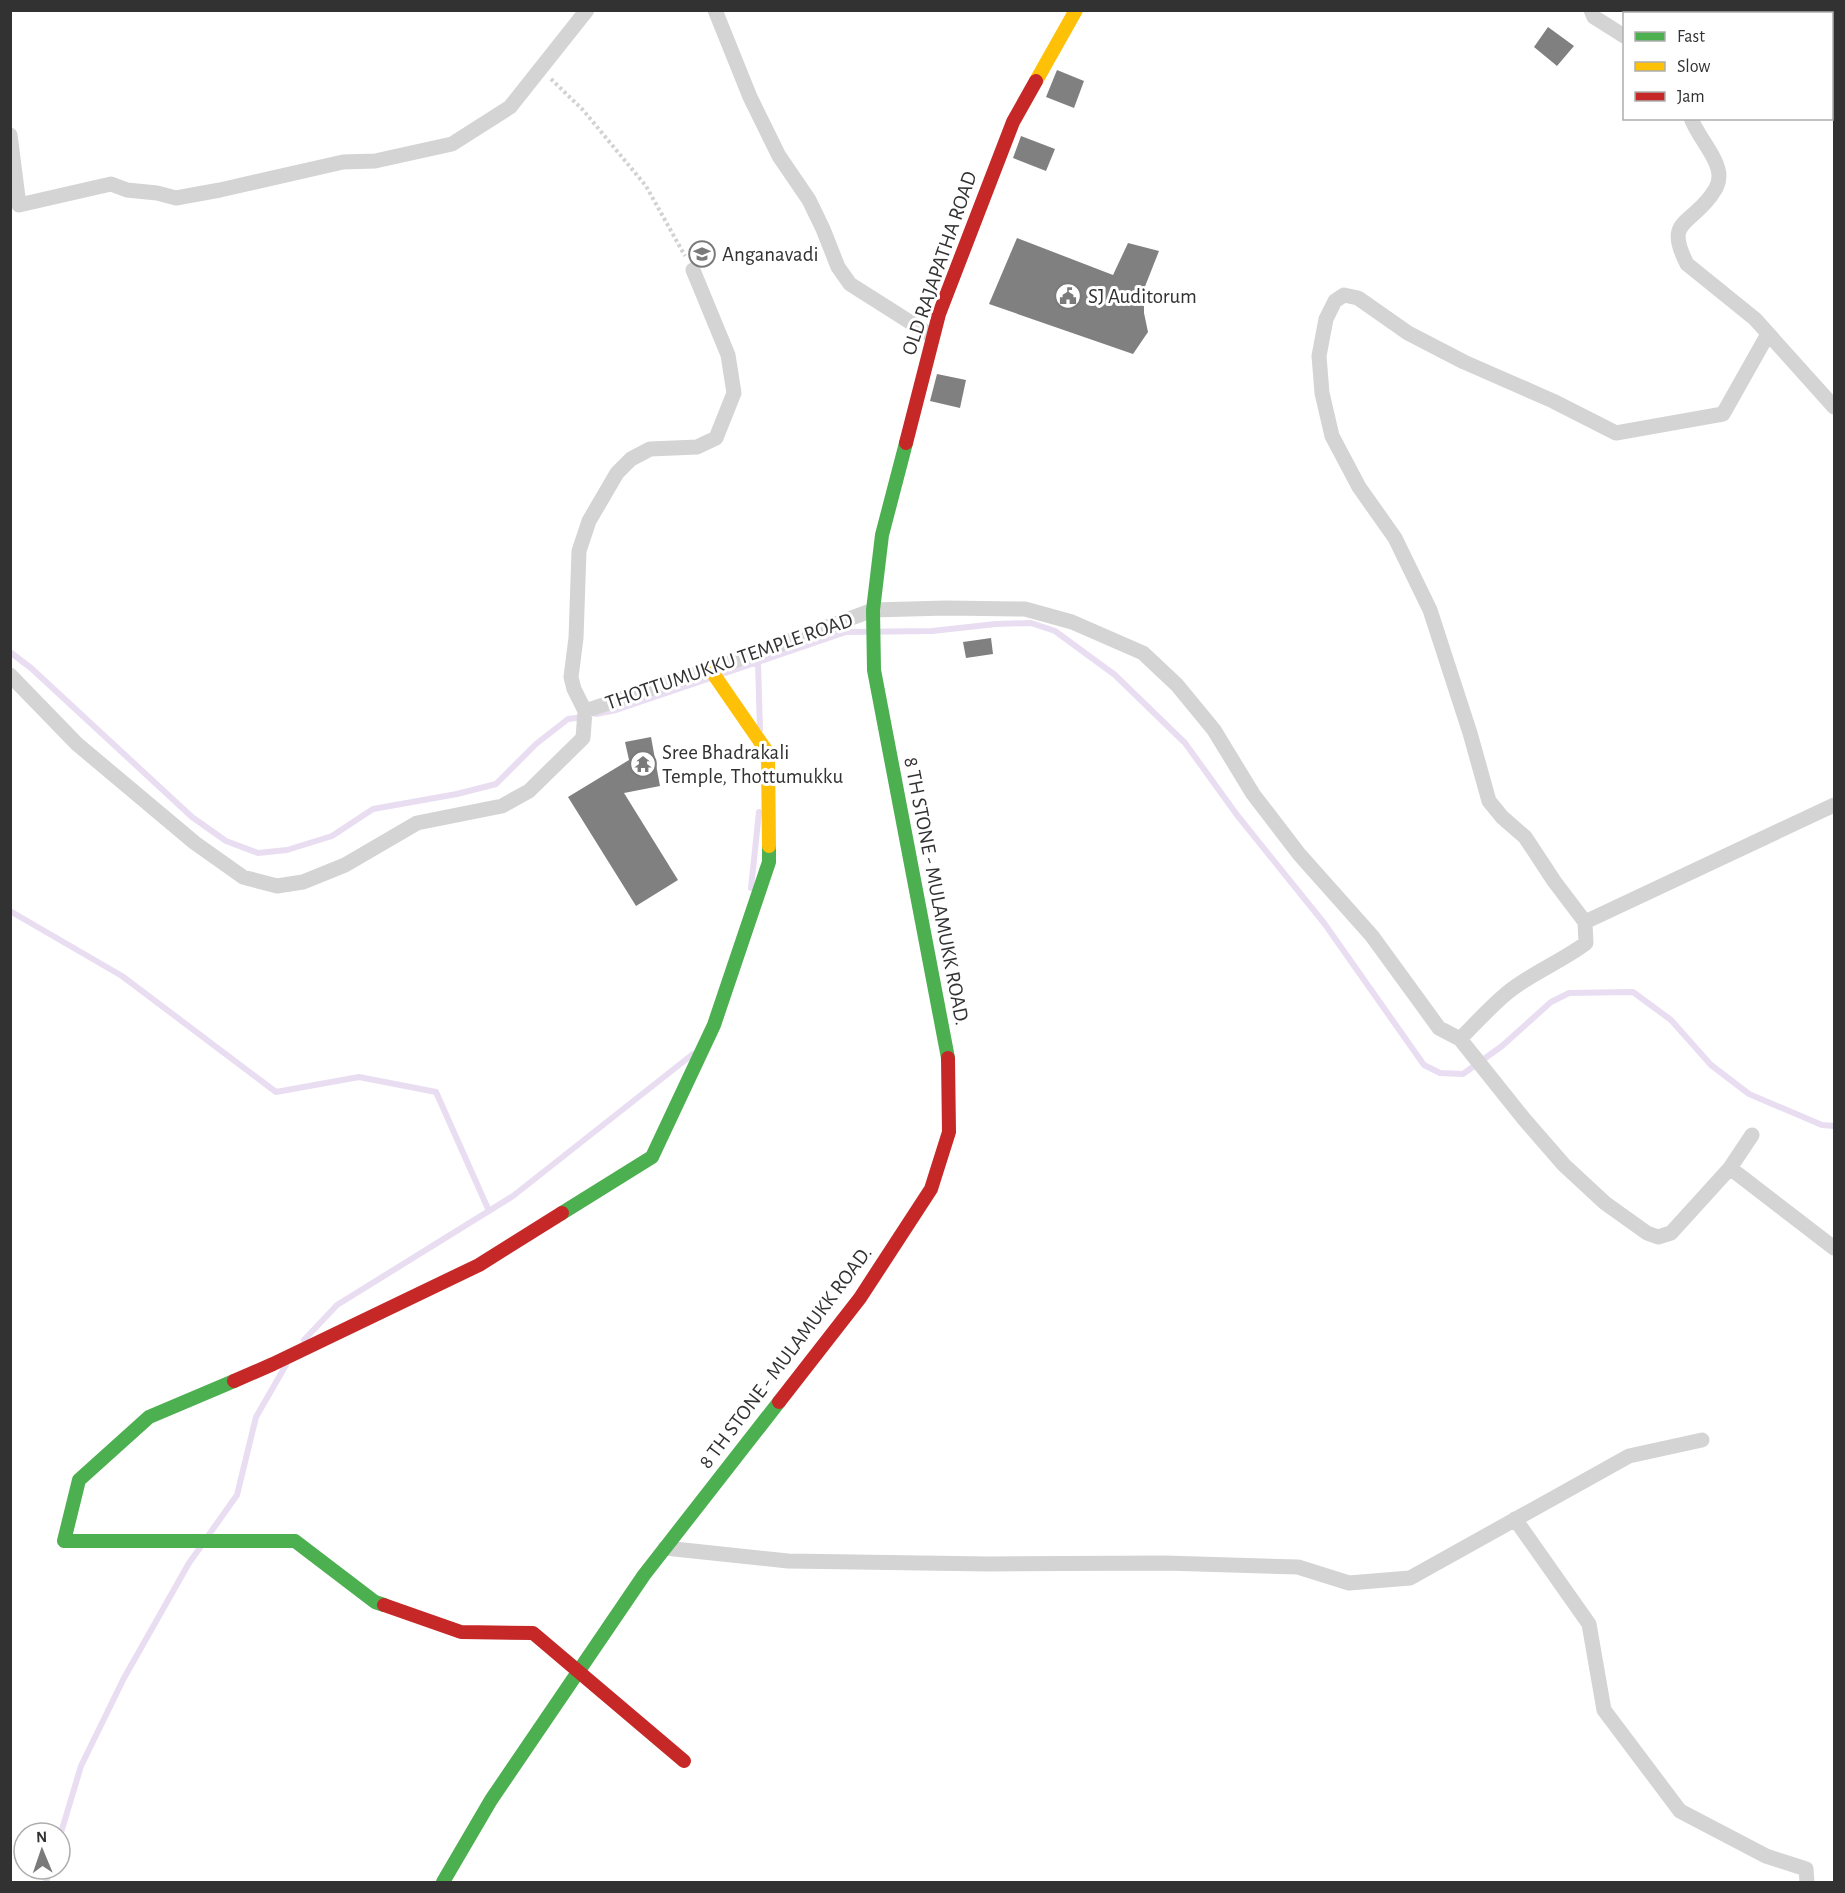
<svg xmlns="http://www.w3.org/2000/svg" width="1845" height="1893" viewBox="0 0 1845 1893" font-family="'Alegreya Sans',sans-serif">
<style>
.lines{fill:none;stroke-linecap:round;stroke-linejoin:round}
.stream{stroke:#e9ddf2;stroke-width:6}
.building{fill:#808080}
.path{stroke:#d2d2d2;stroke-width:4;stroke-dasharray:3 3;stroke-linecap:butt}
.street{stroke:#d4d4d4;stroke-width:15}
.fast{stroke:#4caf50;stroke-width:14}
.slow{stroke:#ffc107;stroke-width:14}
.jam{stroke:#c62828;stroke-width:14}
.labels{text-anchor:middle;stroke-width:6;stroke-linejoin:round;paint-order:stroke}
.poi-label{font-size:21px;fill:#323232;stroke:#fff;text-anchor:start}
.street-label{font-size:21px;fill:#323232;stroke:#fff}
</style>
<rect width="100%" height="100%" fill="#fff"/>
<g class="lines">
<!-- stream -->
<path class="stream" d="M10,652L31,668L192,817L226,841L258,853L287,850L332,836L373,809L457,794L496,784L536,744L568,719L583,717
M758,662L760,730
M596,714L616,710L846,632L932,631L996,624L1031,623L1055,631L1115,675L1185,743L1237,815L1324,923L1424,1065L1440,1073L1463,1074L1502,1046L1551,1002L1569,993L1633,992L1671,1020L1711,1065L1749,1094L1822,1125L1834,1126
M751,888L759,812
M10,911L122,976L276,1092L359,1077L436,1092L489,1211
M304,1340L337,1305L513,1196L693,1054
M208,1536L237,1495L256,1417L286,1365
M60,1836L81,1766L124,1678L189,1563L202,1545
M46,1882L50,1869"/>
</g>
<!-- building -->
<path class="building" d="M1548,27L1574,46L1557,66L1534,47Z
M1057,70L1084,81L1074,108L1046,97Z
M1021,136L1055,149L1046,171L1013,158Z
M1017,238L1113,275L1128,243L1159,251L1144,289V313L1148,332L1133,354L989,304Z
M937,374L966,380L960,408L930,401Z
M991,638L993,654L966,658L963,642Z
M651,737L660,786L624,793L678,880L636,906L568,797L629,760L625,742Z"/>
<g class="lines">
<!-- path -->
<path class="path" d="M551,79L583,110L646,186L685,256"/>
<!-- street -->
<path class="street" d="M715,10L750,97L779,156L809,200L823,229L838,267L850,284L932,336
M1591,10L1594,17L1624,36
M1678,10L1679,14
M1691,118C1697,136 1719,158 1719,176C1719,185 1715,190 1710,197C1688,226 1665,221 1687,264L1755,319L1834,407
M10,135L19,205L111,184L127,190L157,193L176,198L220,190L343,162L375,161L452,144L510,107L587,10
M10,675L77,744L195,843L243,877L277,886L303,882L345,865L417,823L502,806L529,791L583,738L585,711
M585,711L743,658L873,610L946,608L1025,609L1072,622L1143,653L1177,685L1214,730L1253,794L1299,854L1372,936L1439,1028L1460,1039L1524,1119L1564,1165L1605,1203L1647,1233L1658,1237L1671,1233L1730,1168L1834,1248
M585,711L574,689L571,677L576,638L579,551L589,521L617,473L631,459L650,449L697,447L716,438L734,393L728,355L693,270
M1585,922L1834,805
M1460,1039C1475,1024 1490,1007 1507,993C1531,973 1561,962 1586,943L1585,922L1554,881L1525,837L1502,817L1489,801L1470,733L1430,610L1395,538L1359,487L1332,436L1322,393L1319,356L1326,319L1335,301L1344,295L1358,298L1408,333L1464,362L1553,401L1616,433L1723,414L1768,334
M1730,1168L1752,1135
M1515,1519L1589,1624L1604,1710L1680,1811L1766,1856L1806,1869L1807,1882
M665,1548L788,1561L989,1564L1165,1563L1298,1567L1349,1583L1410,1578L1629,1456L1702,1440"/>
<!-- fast -->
<path class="fast" d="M906,443L882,535L873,610L874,670L948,1058
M562,1213L652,1157L714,1025L769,862V846
M234,1381L149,1417L79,1480L64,1541H295L375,1602L384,1605
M443,1882L491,1800L644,1575L779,1402"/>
<!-- slow -->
<path class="slow" d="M1036,81L1076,10
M710,669L768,753L769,846"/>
<!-- jam -->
<path class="jam" d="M906,443L939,314L1013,122L1036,81
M234,1381L273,1364L479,1265L562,1213
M779,1402L860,1298L931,1189L949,1132L948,1058
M384,1605L461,1632L533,1633L684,1761"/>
</g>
<!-- icons -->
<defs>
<g id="school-ring" transform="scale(1.35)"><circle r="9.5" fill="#fff" stroke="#7a7a7a" stroke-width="1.5"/><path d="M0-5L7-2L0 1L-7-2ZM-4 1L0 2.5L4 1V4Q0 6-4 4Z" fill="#7a7a7a"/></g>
<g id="civic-ring" transform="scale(1.35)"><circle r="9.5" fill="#fff" stroke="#7a7a7a" stroke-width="1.5"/><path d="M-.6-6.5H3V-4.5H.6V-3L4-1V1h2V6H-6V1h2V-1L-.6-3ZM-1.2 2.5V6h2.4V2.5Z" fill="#7a7a7a"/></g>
<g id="temple-ring" transform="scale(1.35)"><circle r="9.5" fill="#fff" stroke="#7a7a7a" stroke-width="1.5"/><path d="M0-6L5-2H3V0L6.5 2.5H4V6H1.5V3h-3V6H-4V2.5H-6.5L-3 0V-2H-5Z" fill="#7a7a7a"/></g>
</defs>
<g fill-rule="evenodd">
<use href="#school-ring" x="702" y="254"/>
<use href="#civic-ring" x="1068" y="296"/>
<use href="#temple-ring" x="643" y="764"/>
</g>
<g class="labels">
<!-- poi labels -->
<g class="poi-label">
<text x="722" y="261">Anganavadi</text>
<text x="1088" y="303">SJ Auditorum</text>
<text x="662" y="759">Sree Bhadrakali<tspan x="662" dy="24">Temple, Thottumukku</tspan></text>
</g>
<!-- street labels -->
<g class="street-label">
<text transform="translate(939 263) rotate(-71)" y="7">OLD RAJAPATHA ROAD</text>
<text transform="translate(729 661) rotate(-19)" y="7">THOTTUMUKKU TEMPLE ROAD</text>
<text transform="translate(937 891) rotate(79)" y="7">8 TH STONE - MULAMUKK ROAD.</text>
<text transform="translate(785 1357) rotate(-53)" y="7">8 TH STONE - MULAMUKK ROAD.</text>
</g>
</g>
<!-- border -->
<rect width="1845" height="1893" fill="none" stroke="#323232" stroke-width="24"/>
<!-- legend -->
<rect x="1623" y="12" width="210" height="108" fill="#ffffff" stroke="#adadad" stroke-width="1.5"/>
<rect x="1635" y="32" width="30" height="9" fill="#4caf50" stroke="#adadad" stroke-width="1.5"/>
<text x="1677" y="42" font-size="18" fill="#323232">Fast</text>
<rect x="1635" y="62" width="30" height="9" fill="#ffc107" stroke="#adadad" stroke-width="1.5"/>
<text x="1677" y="72" font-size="18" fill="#323232">Slow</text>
<rect x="1635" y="92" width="30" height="9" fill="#c62828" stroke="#adadad" stroke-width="1.5"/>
<text x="1677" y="102" font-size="18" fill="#323232">Jam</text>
<!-- north arrow -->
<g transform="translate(42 1851) rotate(358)"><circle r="28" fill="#ffffff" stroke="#adadad" stroke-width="1.5"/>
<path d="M0-4.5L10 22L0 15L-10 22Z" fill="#7a7a7a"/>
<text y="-9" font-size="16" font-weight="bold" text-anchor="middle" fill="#323232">N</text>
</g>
</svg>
